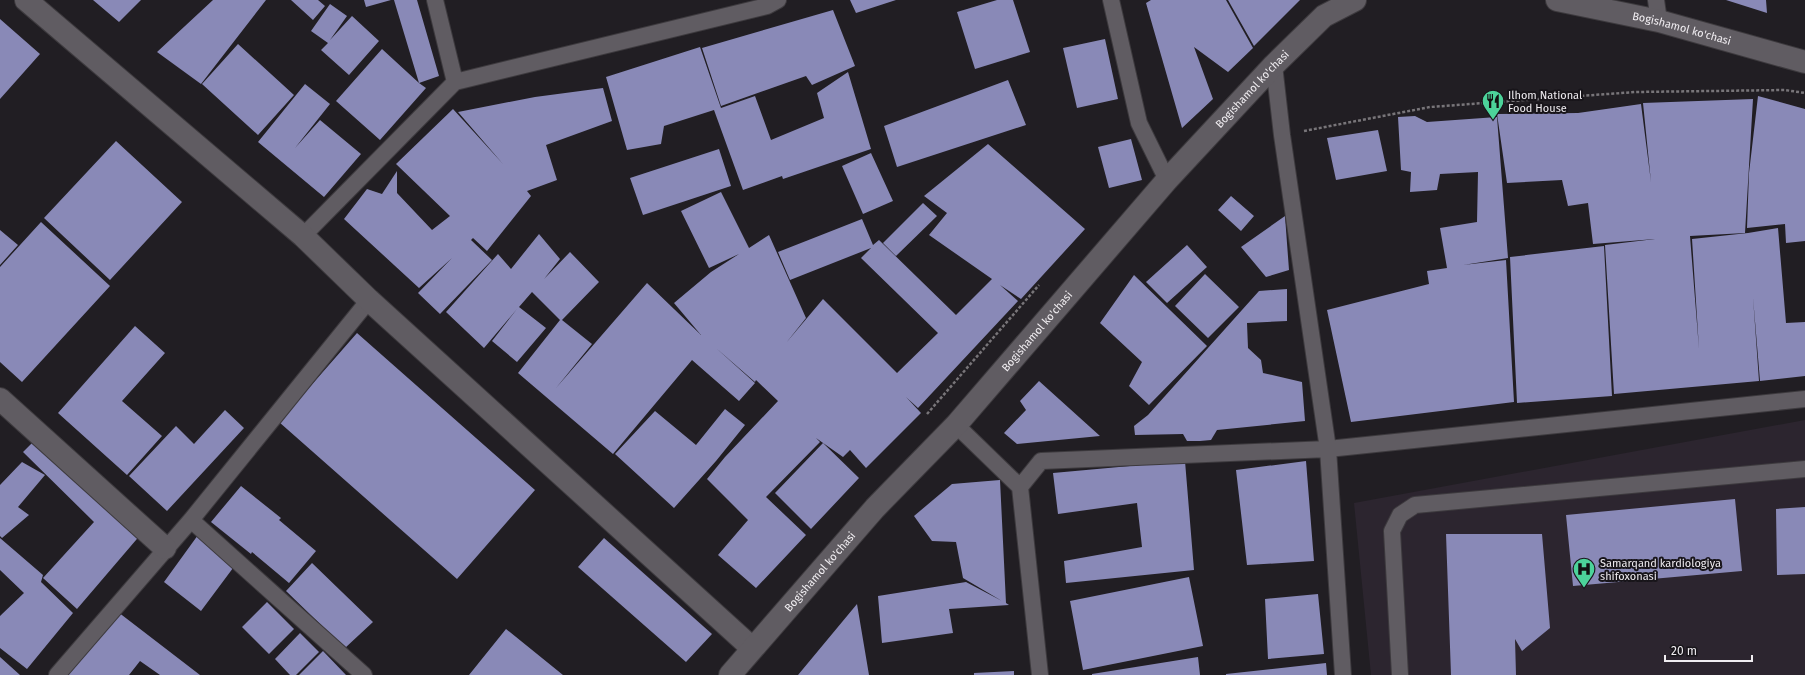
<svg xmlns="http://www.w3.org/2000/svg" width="1805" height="675" viewBox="0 0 1805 675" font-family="'Fira Sans',sans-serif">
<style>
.built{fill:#2c252f}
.building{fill:#8989b7}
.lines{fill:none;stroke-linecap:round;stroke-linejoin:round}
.lane-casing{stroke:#3d3a3e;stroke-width:18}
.street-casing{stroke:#3d3a3e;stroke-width:24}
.path{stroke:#787579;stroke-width:2.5;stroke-dasharray:3 2;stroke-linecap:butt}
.lane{stroke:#605c62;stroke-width:16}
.street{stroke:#605c62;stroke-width:22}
.labels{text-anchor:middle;stroke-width:4;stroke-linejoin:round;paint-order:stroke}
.street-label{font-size:11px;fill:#f0edf1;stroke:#18151a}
.poi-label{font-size:11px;fill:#f0edf1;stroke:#18151a;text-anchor:start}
</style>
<rect width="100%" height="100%" fill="#211e23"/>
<!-- built -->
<path class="built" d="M1805,420V675H1371L1354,503Z"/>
<!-- building -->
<path class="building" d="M93,0H141L119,22Z
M213,0H266L201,84L157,52Z
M291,0H318L325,6L313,20Z
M364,0H391L366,7Z
M394,0H417L439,76L419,83L426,88L380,140L336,101L382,49L419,83Z
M850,0H896L856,13Z
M997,0H1013L1030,52L975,69L957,12Z
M1151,0H1226L1253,48L1228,72L1194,47L1213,99L1182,128L1146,3Z
M1228,0H1300L1254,46Z
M1726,0H1766L1767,13Z
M330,4L347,16L330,40L352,16L379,41L349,75L321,50L328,43L311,31Z
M833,10L855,66L812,85L806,76L721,106L702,48Z
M0,19L40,54L0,99Z
M1105,39L1118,99L1077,108L1063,48Z
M238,44L294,95L258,135L202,84Z
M700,47L721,108L755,96L771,140L824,118L817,93L848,72L871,149L783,179L782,176L743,190L714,110L664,126L661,144L627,150L606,77Z
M1008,80L1026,125L897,167L884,126Z
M305,84L330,104L295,148L320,120L361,154L324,197L258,142Z
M603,88L612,121L546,145L557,180L527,191L531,196L487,251L473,238L471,240L492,260L440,314L418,293L452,258L419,288L344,219L367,189L382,194L397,171V193L432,230L450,216L396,164L453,109L503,164L458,112L535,97Z
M1758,96L1805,109V241L1786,243L1785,224L1747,228L1749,173Z
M1753,99L1745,233L1690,236L1699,349L1692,239L1748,233L1778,228L1786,323L1805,322V376L1760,381L1753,297L1759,381L1614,394L1605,245L1655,239L1593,244L1588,203L1568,206L1562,180L1507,183L1497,114L1578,113L1641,104L1651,182L1643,103Z
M1415,116L1427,122L1497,117L1508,258L1463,265L1506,260L1514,402L1351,422L1327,310L1429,284L1427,271L1447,268L1440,228L1477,222L1478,172L1440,174L1437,190L1410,192L1411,172L1401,170L1398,117Z
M1378,130L1387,171L1336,180L1327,138Z
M1131,139L1142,180L1109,188L1098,147Z
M116,141L182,202L110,280L44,218Z
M988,144L1085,229L1021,299L1000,285L1018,301L918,408L906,397L921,413L866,468L850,450L843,457L816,438L820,442L766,497L806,535L756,588L718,555L748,520L707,479L725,457L778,401L756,380L755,382L716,348L755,383L739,401L692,360L613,454L518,373L560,320L532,292L519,307L546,328L517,362L492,341L517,309L484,348L446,312L498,254L511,269L539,234L560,259L544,279L570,252L599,282L562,320L592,344L556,388L647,283L701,335L674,303L711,272L739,254L709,268L681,211L721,192L749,248L769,235L806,318L786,343L823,299L897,373L938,333L861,258L871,248L790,280L778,252L862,219L873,245L879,240L956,315L992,279L929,235L947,213L924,196Z
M719,149L731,186L643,215L630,178Z
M871,153L893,201L863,214L842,166Z
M1231,196L1254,216L1241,231L1218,210Z
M923,203L937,216L896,256L883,243Z
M1285,216L1289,270L1266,277L1241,247Z
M41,222L110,286L22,382L0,362V267Z
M0,230L18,245L0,265Z
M1187,245L1207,267L1167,303L1146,282Z
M1604,246L1612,396L1517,403L1510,257Z
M1205,274L1239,307L1208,338L1175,306Z
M1134,275L1207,346L1149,405L1129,386L1142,362L1100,323Z
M1287,289V321L1247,323L1248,348L1261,360L1263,373L1302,382L1305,421L1217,430L1211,440L1200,441H1187L1183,434L1135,435L1134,426L1148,415L1259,291Z
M135,326L165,353L122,401L162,436L127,475L58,413Z
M357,333L535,490L457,579L279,422Z
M1039,381L1100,436L1017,444L1004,433L1026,410L1020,401Z
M725,409L745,425L716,461L674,508L615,454L655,411L696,445Z
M225,410L244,428L167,511L129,476L176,426L194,444Z
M33,442L142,533L77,609L43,578L94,522L23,452Z
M823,443L859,478L811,529L775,493Z
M1185,461L1194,570L1066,583L1064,561L1142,547L1137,503L1058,514L1053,473Z
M1306,461L1314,561L1247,565L1236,470Z
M22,462L45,475L18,507L29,515L2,538L0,536V485Z
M1000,480L1006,603L1009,605L949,609L953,633L882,643L878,596L966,582L1002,601L963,578L956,542L932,541L914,516L952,484Z
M241,486L281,518L279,520L316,551L289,583L252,552L251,554L211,522Z
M1735,499L1742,571L1573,586L1566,515Z
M1805,507V574L1777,575L1776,509Z
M1446,534H1542L1550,628L1522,651L1515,639L1516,675H1451Z
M198,535L236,564L201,611L164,582Z
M0,538L43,575L41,582L73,613L27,669L0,648V616L24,593L0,570Z
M604,538L712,634L686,662L578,567Z
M312,563L373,622L345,648L286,591Z
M1189,577L1203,646L1083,670L1070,601Z
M1318,594L1324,654L1268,659L1265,599Z
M267,602L294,629L269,654L242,627Z
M857,604L869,675H798Z
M118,612L200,675H160L140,661L129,675H68Z
M506,629L563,675H469Z
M300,633L319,652L296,675H290L275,659Z
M323,651L346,675H299Z
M0,657L20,675H0Z
M1198,657L1200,675H1092V674Z
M1326,663L1327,675H1226V674Z
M1014,671V675H974V673Z"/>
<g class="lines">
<!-- lane casing -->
<g class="lane-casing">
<path id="lane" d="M435,0L455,82
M1111,0L1139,123L1167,180
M1656,0L1659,21
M1274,65L1282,135L1328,449L1343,675
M303,236L455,82L767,6L778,0
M956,425L1020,487L1040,675
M1020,487L1041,461L1328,449L1805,399
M191,520L364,675
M57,675L191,520L369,300
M1400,675L1392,531L1400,515L1415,505L1805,469"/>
</g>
<!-- street casing -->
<g class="street-casing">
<g id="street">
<path d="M26,0L303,236L369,300L752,648"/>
<path id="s1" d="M1557,0L1659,21L1805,62"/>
<path d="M0,399L165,548"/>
<path id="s2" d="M730,675L875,508L956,425L1167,180L1274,65L1324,16L1355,0"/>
</g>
</g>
<!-- path -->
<path class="path" d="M1304,131L1430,107L1635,92L1785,90L1805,93
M927,414L1039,285"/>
<!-- lane -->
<use href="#lane" class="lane"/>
<!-- street -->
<use href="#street" class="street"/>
</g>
<!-- icons -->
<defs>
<g id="restaurant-pin" transform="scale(1.15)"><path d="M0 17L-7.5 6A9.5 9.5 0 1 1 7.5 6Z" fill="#4cd39a" stroke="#18151a"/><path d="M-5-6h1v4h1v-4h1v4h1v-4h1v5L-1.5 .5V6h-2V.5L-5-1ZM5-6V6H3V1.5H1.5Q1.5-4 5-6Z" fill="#111"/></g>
<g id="hospital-pin" transform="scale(1.15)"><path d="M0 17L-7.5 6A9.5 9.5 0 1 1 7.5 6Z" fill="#4cd39a" stroke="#18151a"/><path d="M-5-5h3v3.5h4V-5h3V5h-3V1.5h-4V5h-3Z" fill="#111"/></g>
</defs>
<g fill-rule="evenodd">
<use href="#restaurant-pin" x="1493" y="101"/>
<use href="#hospital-pin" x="1584" y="569"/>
</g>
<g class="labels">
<!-- street labels -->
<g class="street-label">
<text dy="4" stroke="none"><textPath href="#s1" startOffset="128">Bogishamol ko'chasi</textPath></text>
<text dy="4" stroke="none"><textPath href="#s2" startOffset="785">Bogishamol ko'chasi</textPath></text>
<text dy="4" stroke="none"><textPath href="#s2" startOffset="461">Bogishamol ko'chasi</textPath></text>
<text dy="4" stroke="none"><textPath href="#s2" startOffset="137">Bogishamol ko'chasi</textPath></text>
</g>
<!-- poi labels -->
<g class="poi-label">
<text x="1508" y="99">Ilhom National<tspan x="1508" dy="13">Food House</tspan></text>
<text x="1600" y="567">Samarqand kardiologiya<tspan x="1600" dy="13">shifoxonasi</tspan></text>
</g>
</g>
<!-- scale -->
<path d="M1665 655v6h87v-6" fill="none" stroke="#f0edf1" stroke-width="2"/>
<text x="1671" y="655" font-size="12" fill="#f0edf1" stroke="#18151a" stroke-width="3" paint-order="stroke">20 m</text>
</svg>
